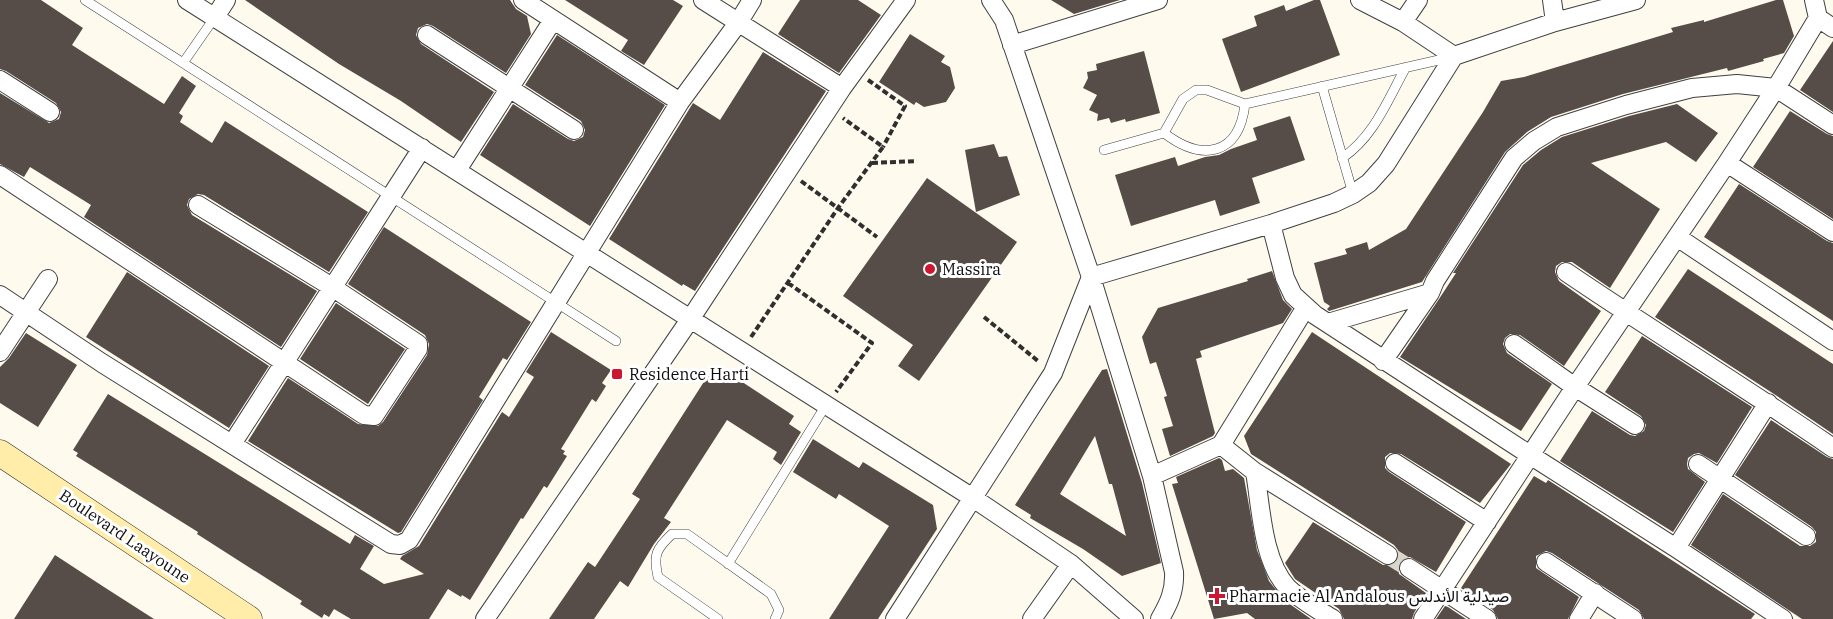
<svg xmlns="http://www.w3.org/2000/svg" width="1833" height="619" viewBox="0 0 1833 619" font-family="'IBM Plex Serif',Vazirmatn,serif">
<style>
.building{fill:#574d48;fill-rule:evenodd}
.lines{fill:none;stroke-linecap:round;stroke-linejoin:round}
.street-tunnel{stroke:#dbd6cc;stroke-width:18;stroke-dasharray:18 9;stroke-linecap:butt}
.lane-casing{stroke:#404040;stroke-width:10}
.street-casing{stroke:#404040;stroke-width:20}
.secondary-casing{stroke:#2f2f2f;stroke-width:27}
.path{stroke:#2f2f2f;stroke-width:4;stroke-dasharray:6 3;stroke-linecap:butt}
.lane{stroke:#fff;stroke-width:9}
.street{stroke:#fff;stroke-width:18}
.secondary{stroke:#ffeda9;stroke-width:26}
.poi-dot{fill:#cc1730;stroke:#fff;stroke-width:2}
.labels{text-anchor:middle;stroke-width:6;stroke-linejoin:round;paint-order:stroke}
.poi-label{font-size:16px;fill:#0d0d0d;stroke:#fff;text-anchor:start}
.street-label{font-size:16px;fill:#0d0d0d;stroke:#fff}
</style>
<rect width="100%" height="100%" fill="#fffaee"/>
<!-- building -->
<path class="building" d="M0,0H41L83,28L72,45L164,104L182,76L196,86L179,113L183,116L180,122L212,143L225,121L368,212L329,272L204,195L198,194L189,199L187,205L192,215L317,291L281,347L84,217L91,205L30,167L24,177L0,164V93L49,123L59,119L61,112L56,103L6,71L0,69Z
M245,0H510L516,9L527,16L531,34L506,73L433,26L427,24L418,28L416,35L421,44L494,92L461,142L401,101L339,64Z
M565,0H673L683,6L644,65L621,51L628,40Z
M800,0H858L881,15L839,73L778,34Z
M1051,0H1120L1074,14Z
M1314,0H1320L1340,55L1241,92L1222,39L1257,26L1254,16L1284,5L1286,11Z
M1776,0H1783L1794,36L1784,53L1763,59L1764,61L1728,71L1727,68L1623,94L1551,117L1527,132L1505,152L1422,282L1329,311L1327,309L1330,306L1324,302L1314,263L1347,254L1345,249L1367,242L1369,250L1406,229L1483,112L1501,81L1524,77L1673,32L1671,28L1704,20V22Z
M910,34L945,56L941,62L950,67L955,88L946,102L924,107L916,102L914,105L879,82Z
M557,35L665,105L590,226L480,155L513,104L568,139L574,141L583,137L585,130L581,121L525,85Z
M1833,41V112L1800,90Z
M1144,51L1160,113L1126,122L1125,119L1111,123L1109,118L1097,121L1098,114L1089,110L1097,95L1083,88L1088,78L1087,72L1097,70L1096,64Z
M763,52L826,91L695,291L683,284L682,286L609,239L693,103L720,120Z
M1677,104L1718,133L1696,162L1666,142L1591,163L1660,209L1610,288L1572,262H1562L1556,266L1555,272L1559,281L1601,311L1564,366L1520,335L1510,334L1505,338L1503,344L1507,353L1552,384L1521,431L1400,357L1439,299L1456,273H1453L1523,165L1541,150L1562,137L1629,116Z
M1790,111L1827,134L1833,136V219L1753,167Z
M1290,116L1305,160L1252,178L1260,203L1220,216L1215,200L1131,226L1115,175L1175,157L1178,166L1205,157L1219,155L1231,149L1257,140L1253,128Z
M994,144L999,157L1007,156L1020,195L976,212L965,150Z
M927,178L1017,242L919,381L898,366L913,345L843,296Z
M1739,184L1827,241L1833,243V321L1704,237Z
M384,227L531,322L507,360L503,358L479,397L483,400L401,532L398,533L248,441L288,378L358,424L378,426L383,422L427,355L429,344L425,335L348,284Z
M1688,269L1833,364V434L1774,394L1655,317Z
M1272,271L1283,300L1292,309L1283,323L1200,351L1202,357L1196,359L1215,433L1213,436L1170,456L1162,429L1173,426L1164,397L1167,396L1156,362L1150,364L1142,337L1158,308L1248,281L1247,279Z
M127,272L269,366L229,428L86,337Z
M336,303L405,349L368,404L300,359Z
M551,332L611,370L602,383L606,386L596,402L592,399L561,449L565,451L563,454L567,456L547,488L544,486L523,519L521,518L470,600L462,595L461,597L448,589L429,619H351L334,609L329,617L324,614L322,618L300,604L302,601L197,534L198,532L76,456L78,453L73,450L108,394L350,544L355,535L374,546L360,569L384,584L424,574L400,559L402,556L419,546L502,412L509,417L534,377L526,372Z
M1312,332L1511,464L1480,503L1401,454L1390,453L1385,457V468L1389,472L1466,522L1436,572L1410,557L1404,558L1399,562L1398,568L1399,574L1426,593L1414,613L1412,619H1344L1339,609L1295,579L1285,563L1313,522L1383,565H1393L1397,561L1399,556L1398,550L1394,545L1251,454L1244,436Z
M26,333L77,365L38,427L0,403V367L9,358Z
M1642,336L1752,407L1717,463L1699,453L1694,454L1688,458L1687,464L1688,469L1705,482L1673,532L1560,461L1592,411L1630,435L1635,436L1644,431L1646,425L1641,416L1605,392Z
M1107,369L1142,483L1161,563L1122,576L1083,549L1030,518L1031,515L1015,505L1102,370ZM1095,436L1109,484H1112L1126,536L1060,494Z
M727,372L794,416L789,424L801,432L781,465L773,459L777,452L727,420L664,518L671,522L654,544L628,587L620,581L594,619H549L588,562L595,567L640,499L632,494L707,377Z
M1771,420L1827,457L1833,459V619H1802L1691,545L1723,494L1800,546H1810L1816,542V532L1812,527L1735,475Z
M813,439L859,468L863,462L933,505L937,529L878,619H829L889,526L839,494L836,499L793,472Z
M1219,458L1222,460L1225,471L1233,469L1244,478L1257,550L1269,581L1284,600L1311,619H1255L1247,613L1214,619L1172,484L1178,483L1176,477Z
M1534,476L1546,483L1548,480L1755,614L1751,619H1644L1639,610L1552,553L1546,551L1536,556V568L1579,597L1568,619H1498L1493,610L1461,588Z
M55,555L104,587L154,619H14Z
M1445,606L1448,607L1466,619H1436Z"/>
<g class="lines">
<!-- street-tunnel -->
<path class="street-tunnel" d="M1388,555L1409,568"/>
<!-- lane casing -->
<g class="lane-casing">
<path id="lane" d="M85,0L616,341
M183,63L215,17
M1322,86L1353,194
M1164,133C1202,162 1239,156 1245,104
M1104,150L1164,133L1183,99L1196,90H1207L1245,104L1452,57
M1342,158C1374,137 1388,99 1406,67
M728,564L826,405
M718,619L658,577C653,555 656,549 672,534H687L771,594L779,610L775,619"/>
</g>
<!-- street casing -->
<g class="street-casing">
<path id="street" d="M187,0L973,498L1071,564L1134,619
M523,0L680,102
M703,0L842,88
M991,0L1004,20L1091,277L1152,476L1174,572C1175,591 1169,603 1160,619
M1360,0L1403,22L1454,56
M1552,0L1555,22
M215,17L226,0
M1818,18L1833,28
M1403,22L1418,0
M427,35L574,130
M1012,45L1158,0
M0,80L50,112
M1727,163L1833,232
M457,170L553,20
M0,175L364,415L374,416L418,349V344L332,287L198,205
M1271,224L1285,278L1293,295L1315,315L1530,455L1676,548L1783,619
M1677,237L1833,341
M1566,272C1654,332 1745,387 1833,448
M0,295L102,363L391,544L400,545L409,540L680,102L738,23L752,0
M1328,323L1430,293L1435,281L1514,158L1534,141L1557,127L1626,105L1692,88L1737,84L1776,88L1833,125
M1514,344L1575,387L1635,425
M0,352L48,279
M1383,361L1430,293
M232,444L422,148
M1221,445L1255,472C1261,506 1262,560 1287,587C1300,600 1317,609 1333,619
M1395,463L1487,522
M1698,464L1806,536
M1255,472L1388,555
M1152,476L1221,445L1306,307
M1676,548L1768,403
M1546,562L1633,619
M1409,568L1487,619
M485,619L691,318L842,88L906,0
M895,619L1053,373L1091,277L1271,224L1334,203L1353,194L1369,183L1386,164L1454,56L1555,22L1636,0
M1032,619L1071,564
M1423,619L1575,387L1727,163L1776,88L1818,18L1814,0
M1579,619L1595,593"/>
</g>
<!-- secondary casing -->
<g class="secondary-casing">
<path id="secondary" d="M0,453L249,619"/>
</g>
<!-- path -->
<path class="path" d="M868,80L905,106L883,147
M872,163L917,161
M801,181L877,237
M788,283L872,343L836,392
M984,317L1038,361
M751,337L838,208L883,147L843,118"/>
<!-- lane -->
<use href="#lane" class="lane"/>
<!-- street -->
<use href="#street" class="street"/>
<!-- secondary -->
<use href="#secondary" class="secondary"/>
</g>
<!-- markers -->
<g class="poi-dot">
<circle cx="930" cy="269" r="6"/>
<rect x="611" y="368" width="12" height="12" rx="3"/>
<path d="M1214 587h6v6h6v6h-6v6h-6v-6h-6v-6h6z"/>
</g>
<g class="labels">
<!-- poi labels -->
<g class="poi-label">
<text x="942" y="275">Massira</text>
<text x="629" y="380">Residence Harti</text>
<text x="1229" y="602">Pharmacie Al Andalous صيدلية الأندلس</text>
</g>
<!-- street labels -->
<g class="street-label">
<text transform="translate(125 536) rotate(34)" y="6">Boulevard Laayoune</text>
</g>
</g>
</svg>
